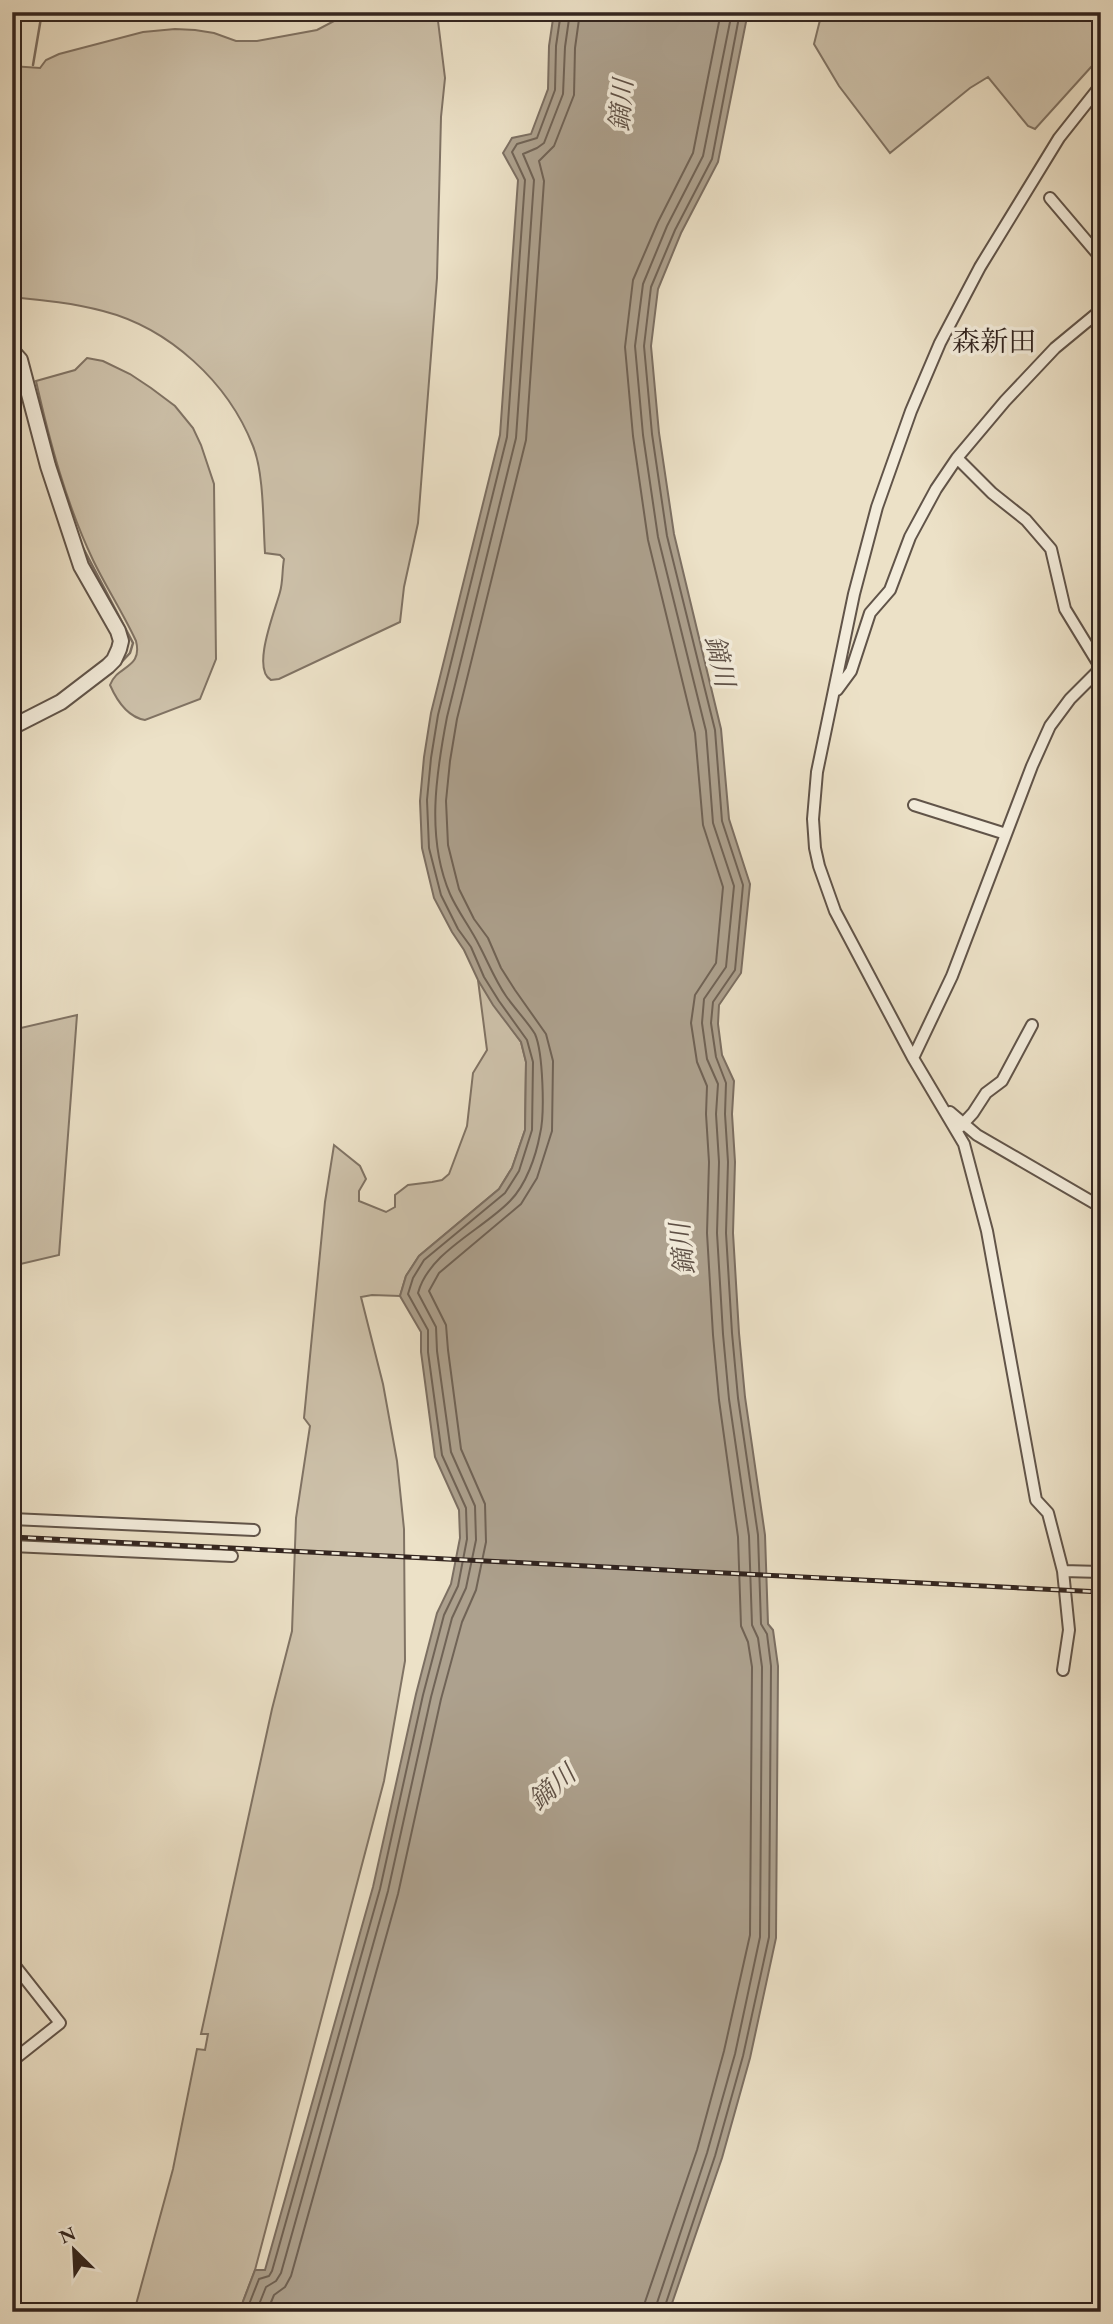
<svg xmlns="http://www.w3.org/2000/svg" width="1113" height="2324" viewBox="0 0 1113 2324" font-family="'EB Garamond','Noto Serif JP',serif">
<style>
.green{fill:#cdc1aa;stroke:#807364;stroke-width:2}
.water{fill:#ada18e;stroke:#7c6f62;stroke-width:2}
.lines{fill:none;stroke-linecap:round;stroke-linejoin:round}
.shore{stroke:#706356;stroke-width:2}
.stream{stroke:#7c6f62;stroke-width:2.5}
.minor-casing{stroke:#615449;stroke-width:14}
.tertiary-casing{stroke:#615449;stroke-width:18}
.minor{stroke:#f3ecdb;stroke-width:10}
.tertiary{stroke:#f3ecdb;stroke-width:14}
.rail-casing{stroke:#33251f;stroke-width:5}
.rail{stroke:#f3ecdb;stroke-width:2.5;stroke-dasharray:8;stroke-linecap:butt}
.labels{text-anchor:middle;stroke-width:7;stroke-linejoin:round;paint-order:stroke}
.water-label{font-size:26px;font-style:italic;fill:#5e5046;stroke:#f3ecdb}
.quarter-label{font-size:28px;fill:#33251f;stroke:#f3ecdb}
</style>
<rect width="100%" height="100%" fill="#ece1c7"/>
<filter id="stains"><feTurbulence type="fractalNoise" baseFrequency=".00286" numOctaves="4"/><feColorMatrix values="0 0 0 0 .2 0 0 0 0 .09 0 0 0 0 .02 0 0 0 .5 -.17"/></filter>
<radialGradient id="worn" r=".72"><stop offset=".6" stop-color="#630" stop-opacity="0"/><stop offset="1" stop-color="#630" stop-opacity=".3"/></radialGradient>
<!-- green -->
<path class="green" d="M351,12H433L438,21L445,78L441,117L437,278L418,523L404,587L400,622L279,679L271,680C251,669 275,611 280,592C283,582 282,570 284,559L280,555L265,553C263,522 264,473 253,446C228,382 169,328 103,311C73,303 42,300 12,297V66L40,68L46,60L59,54L143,32L175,29L195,30L214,33L236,41H257L317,30Z
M822,12H1101V56L1035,129L1028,126L988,77L970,88L890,153L839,86L814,44Z
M87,358L103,361L130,374L151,388L175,406L193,428L201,445L214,484L216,659L200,699L145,720C127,717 117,701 110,685C117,665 143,669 136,641C123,613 106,587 93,560C66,503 50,443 36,381L75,370Z
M478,980L521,1042L526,1062L525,1130L512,1168L499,1189L419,1256L406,1276L400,1296L372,1295L361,1297L383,1384L397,1461L404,1529L405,1661L384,1781L255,2270L239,2312H134L173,2169L197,2049L205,2050L208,2034H201L272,1709L292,1631L296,1518L310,1426L304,1418L325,1202L334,1145L360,1166L366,1179L359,1191V1201L386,1212L395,1207V1195L408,1185L432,1182L442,1180L449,1174L467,1126L473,1073L487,1050Z
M77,1015L59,1255L12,1266V1030Z"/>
<!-- water -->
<path class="water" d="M554,12H748L718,162L681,233L658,289L651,346L659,433L674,534L721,729L729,819L750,884L741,973L719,1005L718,1024L722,1055L734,1081L732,1114L735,1162L733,1233L739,1333L745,1397L765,1535L768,1624L773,1630L778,1666L776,1938L750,2058L722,2158L669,2312H239L255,2270H265L373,1887L416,1694L437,1613L451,1584L460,1538L459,1510L435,1457L421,1352V1332L400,1296L406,1276L419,1256L499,1189L512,1168L525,1130L526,1062L521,1042L493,1005L478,980L464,950L452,932L434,898L422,848L420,801L424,757L431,713L500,435L518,180L503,153L512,138L531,134L548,89L549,46Z"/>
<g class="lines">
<!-- shore -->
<path class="shore" d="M246,2312L259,2279L269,2276L272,2271L380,1889L423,1695L444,1615L458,1586L467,1539L466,1508L442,1455L428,1352V1330L408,1294L413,1278L424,1260L505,1193L519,1171L532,1130L533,1062L527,1040L499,1001L484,977L471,947L458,929L441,895L429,848L427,800L431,758L438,715L507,437L525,180L512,152L517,144L537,138L555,90L556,46L561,12
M256,2312L266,2287L276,2281L281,2273L388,1891L431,1697L452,1618L466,1588L476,1540L475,1506L451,1452L437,1351L436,1327L418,1293C429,1252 482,1230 510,1201C526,1185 536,1156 540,1134C545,1114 543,1052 535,1034C527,1021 515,1009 506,996C495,980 488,962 479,945C470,927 458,912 450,894C426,838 436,774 447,717L516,438L534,180L523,154L537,148L544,143L563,94L565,47L570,12
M267,2312L274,2295L285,2287L291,2276L398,1894L441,1699L462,1622L476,1590L486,1542L485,1504L461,1449L448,1350L446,1325L429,1291L439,1273L521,1204L537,1178L552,1131L553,1061L546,1034L515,990L501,968L488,938L474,919L459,889L448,845L446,801L450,761L457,719L526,440L544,181L539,161L554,146L574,95L575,48L580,12
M644,2312L645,2302L697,2150L724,2051L750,1935L752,1667L748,1642L741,1626L738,1537L719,1400L713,1335L707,1233L709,1162L706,1114L707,1086L697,1062L691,1023L695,995L716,963L723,887L703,825L695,733L648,540L633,436L625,347L633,280L658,222L693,153L721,12
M654,2312L707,2153L735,2054L760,1937L762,1667L758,1638L752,1625L749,1536L729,1399L723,1334L717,1233L719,1162L716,1114L718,1084L707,1059L702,1023L704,999L726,967L734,886L713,823L706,731L658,537L643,435L635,346L643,284L667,226L703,156L732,12
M663,2312L715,2156L743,2056L769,1937L771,1666L767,1634L761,1624L758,1535L738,1398L732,1333L726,1233L728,1162L725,1114L726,1083L716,1057L711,1023L713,1002L735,970L743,885L722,821L715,730L667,536L652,434L644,346L651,287L675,230L712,159L740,12"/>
<!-- stream -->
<path class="stream" d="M33,65L42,12
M81,544L133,643L130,653L115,669"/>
<!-- minor casing -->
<g class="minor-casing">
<path id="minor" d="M1050,198L1101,258
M957,458L992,493L1026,520L1051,549L1065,609L1101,668
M837,690L851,671L870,613L890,590L910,537L936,489L957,458L1005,401L1055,348L1101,310
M914,805L1006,834
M913,1058L952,976L1032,766L1050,726L1070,699L1101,668
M950,1112L977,1135L1101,1207
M960,1127L973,1113L986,1093L1002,1081L1032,1025
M12,1519L254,1530
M12,1546L232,1556
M1063,1571L1101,1572
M1063,1670L1069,1630L1063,1571L1048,1513L1036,1500L987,1231L964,1144L913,1058L835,911L819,866L815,848L813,819L817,772L854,594L877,507L911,411L940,343L980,267L1059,138L1101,85
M12,1962L60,2023L12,2061"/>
</g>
<!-- tertiary casing -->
<g class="tertiary-casing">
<path id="tertiary" d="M12,351L20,360L48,466L81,566L118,631L121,641L119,649L114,660L108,666L61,702L12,727"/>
</g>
<!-- minor -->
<use href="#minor" class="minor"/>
<!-- tertiary -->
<use href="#tertiary" class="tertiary"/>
<!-- rail casing -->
<g class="rail-casing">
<path id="rail" d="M12,1537L1101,1592"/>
</g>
<!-- rail -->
<use href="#rail" class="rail"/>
</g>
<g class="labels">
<!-- water labels -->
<g class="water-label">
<text transform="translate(621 105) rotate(-85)" y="9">鏑川</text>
<text transform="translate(720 661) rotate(77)" y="9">鏑川</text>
<text transform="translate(682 1249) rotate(-96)" y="9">鏑川</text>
<text transform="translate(552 1787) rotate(-41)" y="9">鏑川</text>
</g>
<!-- quarter labels -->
<g class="quarter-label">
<text x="994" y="351">森新田</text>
</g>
</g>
<!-- margin -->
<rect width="1113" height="2324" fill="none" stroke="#ece1c7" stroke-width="42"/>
<rect x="14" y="14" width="1085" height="2296" fill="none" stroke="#33251f" stroke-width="3.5"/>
<rect x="21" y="21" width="1071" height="2282" fill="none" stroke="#33251f" stroke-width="2"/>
<!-- north arrow -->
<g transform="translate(74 2250) rotate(336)" stroke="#f3ecdb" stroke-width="5" paint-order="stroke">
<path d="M0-5L12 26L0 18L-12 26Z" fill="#33251f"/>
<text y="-10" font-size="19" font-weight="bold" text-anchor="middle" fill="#33251f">N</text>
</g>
<rect width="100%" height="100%" filter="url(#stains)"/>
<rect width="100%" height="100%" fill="url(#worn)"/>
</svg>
